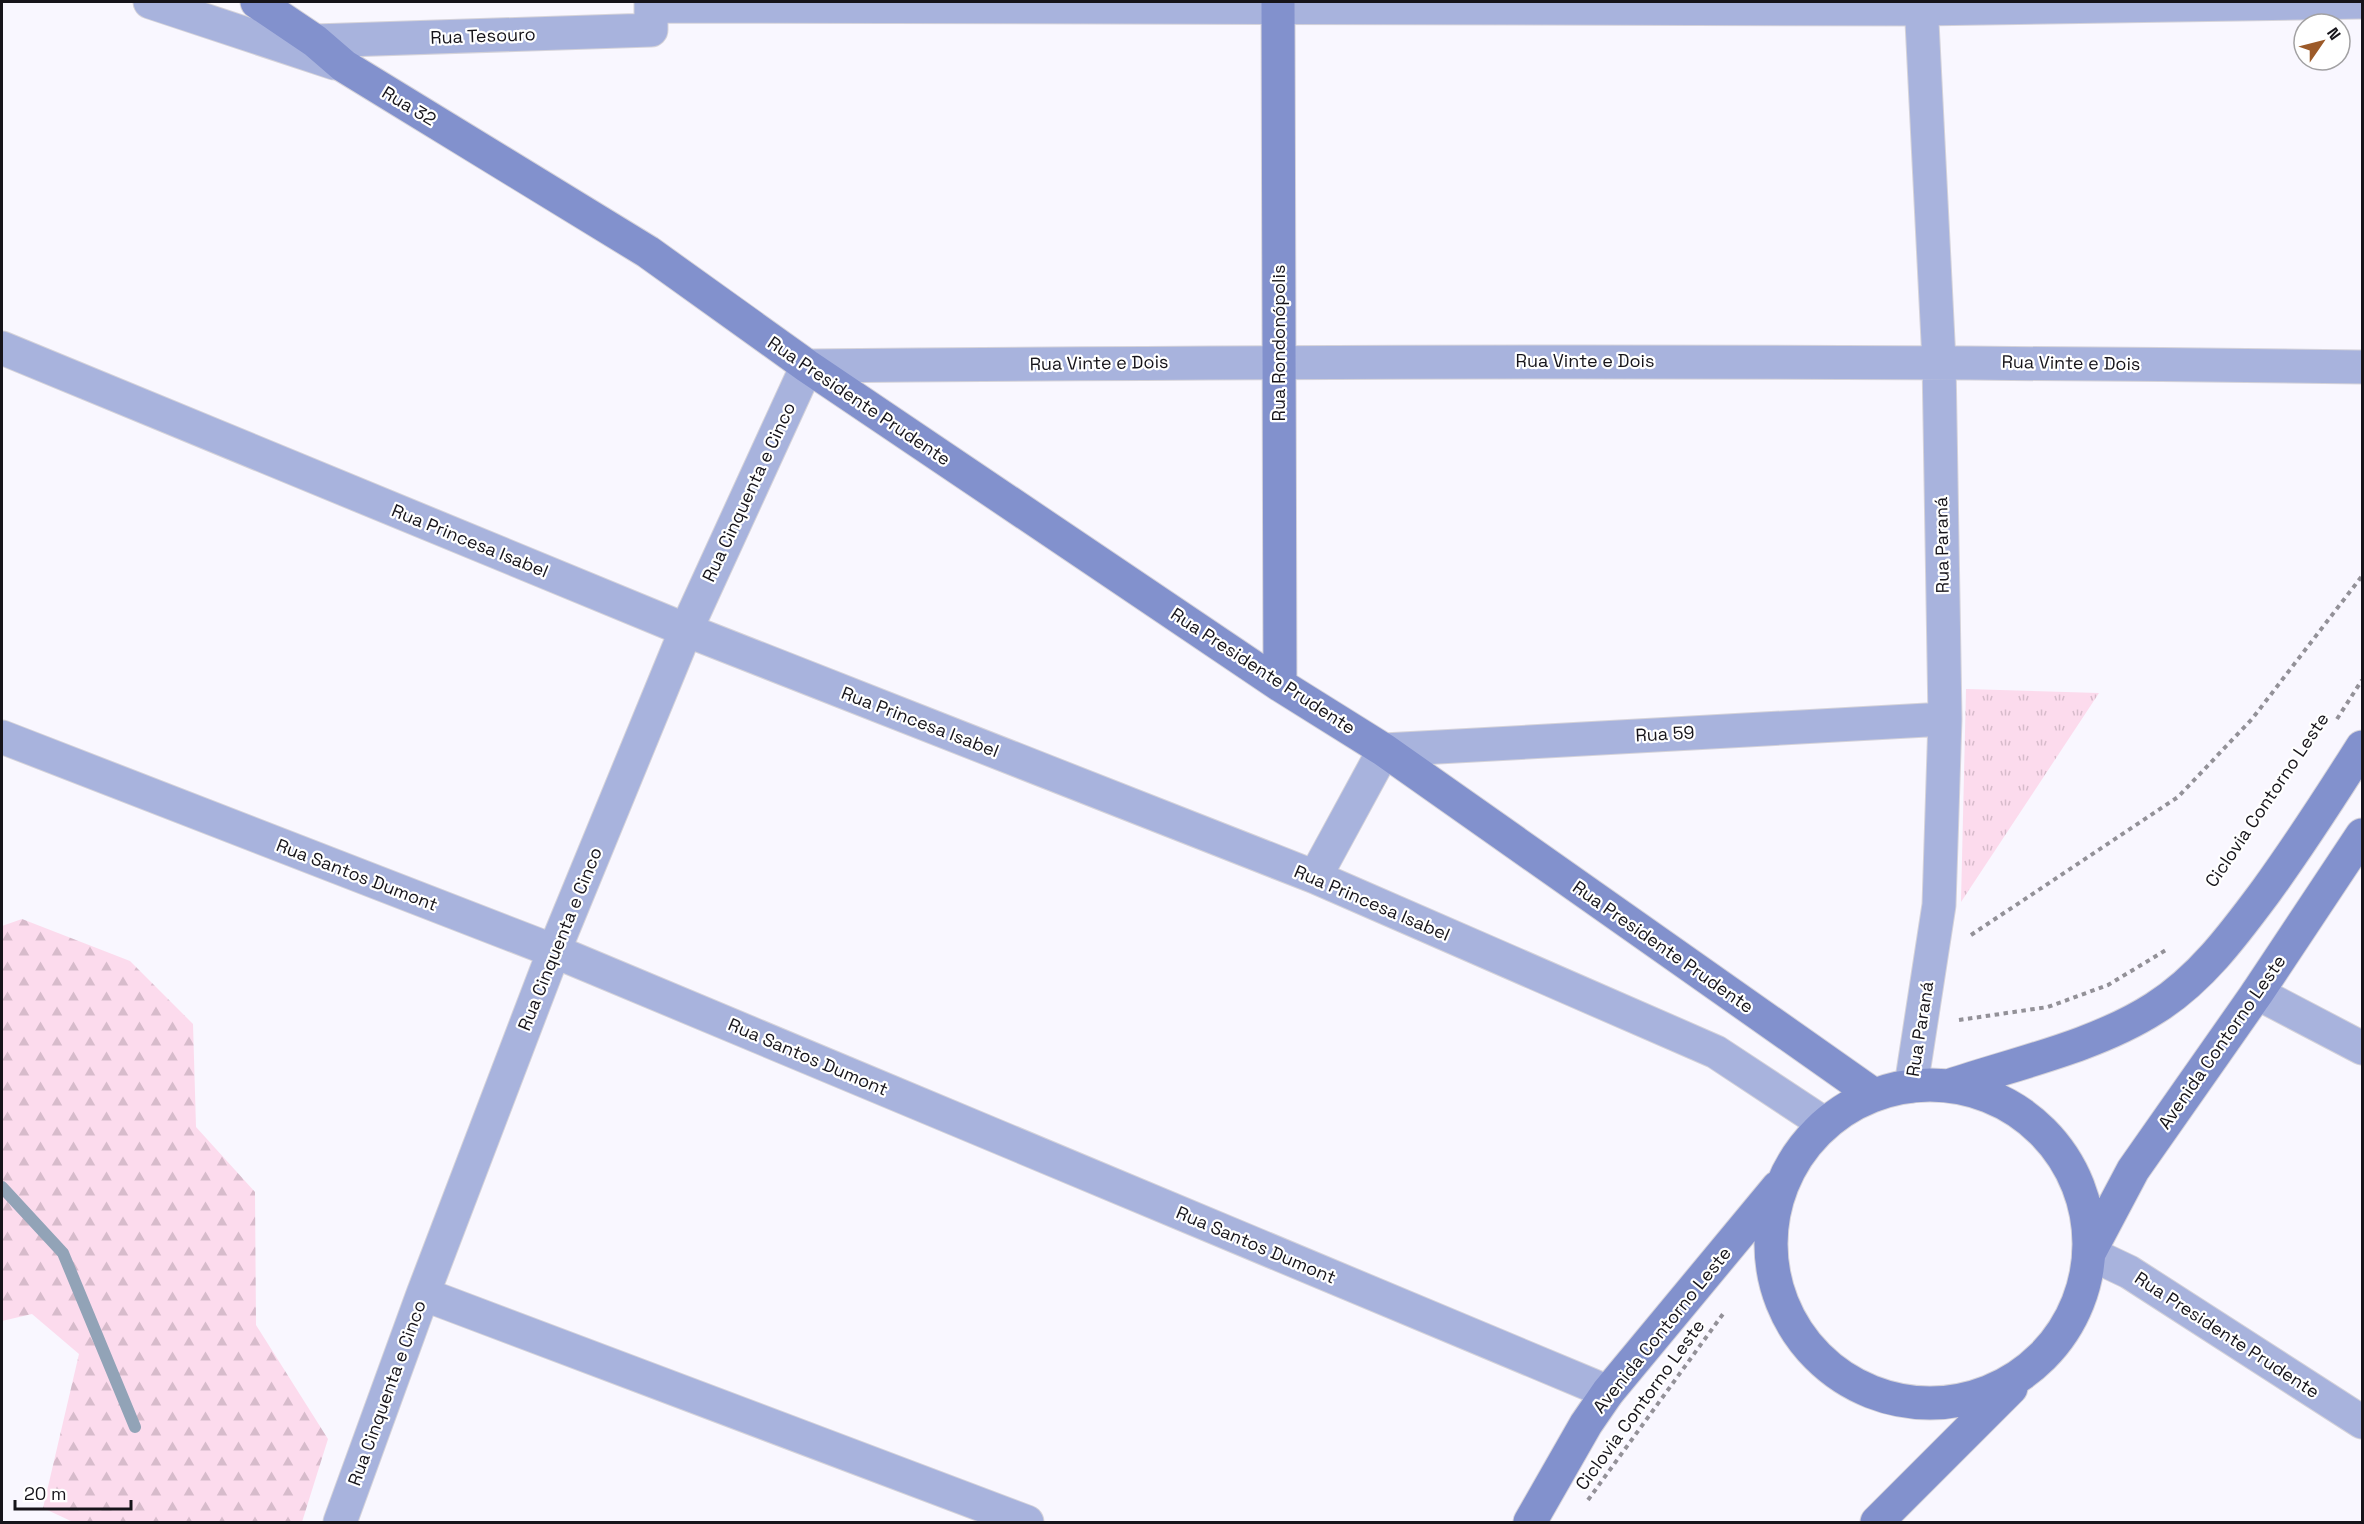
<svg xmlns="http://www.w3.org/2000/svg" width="2364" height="1524" viewBox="0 0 2364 1524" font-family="'Space Grotesk',sans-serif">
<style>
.grass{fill:url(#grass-tufts)}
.forest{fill:url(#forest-firs)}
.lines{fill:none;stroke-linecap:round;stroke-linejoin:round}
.stream{stroke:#92a3b7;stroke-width:12}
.street-casing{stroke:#d5d3da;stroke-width:35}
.secondary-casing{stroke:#d5d3da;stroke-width:35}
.path{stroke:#939198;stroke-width:4;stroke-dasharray:4.5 4.5;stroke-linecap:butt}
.street{stroke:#a8b3dd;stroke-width:33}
.secondary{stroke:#8291cd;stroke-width:33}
.labels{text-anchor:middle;stroke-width:4.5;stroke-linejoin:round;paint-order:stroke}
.street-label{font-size:18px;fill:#16141a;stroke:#fff}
</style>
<defs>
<pattern id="grass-tufts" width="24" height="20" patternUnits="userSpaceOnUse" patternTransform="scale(1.5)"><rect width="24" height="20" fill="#fcdbed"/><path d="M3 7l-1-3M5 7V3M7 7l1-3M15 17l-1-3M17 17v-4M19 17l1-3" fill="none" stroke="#d7bbcb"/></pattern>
<pattern id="forest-firs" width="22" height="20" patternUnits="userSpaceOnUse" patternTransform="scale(1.5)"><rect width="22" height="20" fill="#fcdbed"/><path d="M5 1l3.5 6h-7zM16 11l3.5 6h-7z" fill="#d7bbcb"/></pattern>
</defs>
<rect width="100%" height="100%" fill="#f9f7ff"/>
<!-- grass -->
<path class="grass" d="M1966,689L2099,693L1961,902Z"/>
<!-- forest -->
<path class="forest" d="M22,919L130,961L193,1024L196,1127L255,1192L256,1325L328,1439L302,1522H73L43,1508L79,1354L32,1314L2,1321V926Z"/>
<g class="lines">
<!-- stream -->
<path class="stream" d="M2,1187L63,1253L135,1427"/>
<!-- street casing -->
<g class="street-casing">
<path id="street" d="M150,2L334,63
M651,6L1921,9L2362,2
M315,41L651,30V2
M2,348L686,630L1315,877L1716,1052L1825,1124
M2,737L554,951L1608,1392
M1315,877L1384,750L1945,719
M2257,993L2362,1048
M1911,1086L1939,905L1945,719L1939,361L1921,2
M2089,1253L2129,1272L2362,1422
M423,1294L1027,1522
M340,1522L423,1294L554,951L686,630L807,366C1325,361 1844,360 2362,367"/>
</g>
<!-- secondary casing -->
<g class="secondary-casing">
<path id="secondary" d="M257,2L315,41L344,66L648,252L807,366L1280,685L1384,750L1874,1095
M1278,2L1280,685
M1951,1085C2017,1063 2096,1046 2155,1008C2201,979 2234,934 2266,891C2300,844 2331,796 2362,747
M1771 1244a159 159 0 1 1 318 0a159 159 0 1 1-318 0Z
M2089,1253L2133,1170L2257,993L2362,835
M1530,1522L1586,1424L1608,1392L1778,1187
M1877,1522L2011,1388"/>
</g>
<!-- path -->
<path class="path" d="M2337,719L2362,680
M1971,935L2178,797L2252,719L2362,576
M1959,1020L2048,1007L2108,985L2166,950
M1588,1500L1723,1314"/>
<!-- street -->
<use href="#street" class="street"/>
<!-- secondary -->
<use href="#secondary" class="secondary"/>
</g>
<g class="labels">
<!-- street labels -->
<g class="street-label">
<text transform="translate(483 36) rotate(-2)" y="6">Rua Tesouro</text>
<text transform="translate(409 106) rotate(31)" y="6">Rua 32</text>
<text transform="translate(1279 343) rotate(-90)" y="6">Rua Rondonópolis</text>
<text x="1585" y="367">Rua Vinte e Dois</text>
<text transform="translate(1099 363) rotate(-1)" y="6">Rua Vinte e Dois</text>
<text transform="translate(2071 363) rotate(1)" y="6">Rua Vinte e Dois</text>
<text transform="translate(859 401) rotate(34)" y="6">Rua Presidente Prudente</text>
<text transform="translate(749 492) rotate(-65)" y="6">Rua Cinquenta e Cinco</text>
<text transform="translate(470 541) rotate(22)" y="6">Rua Princesa Isabel</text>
<text transform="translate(1942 545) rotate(-91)" y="6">Rua Paraná</text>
<text transform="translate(1263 671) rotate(33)" y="6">Rua Presidente Prudente</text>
<text transform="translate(920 722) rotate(21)" y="6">Rua Princesa Isabel</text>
<text transform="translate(1665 734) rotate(-3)" y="6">Rua 59</text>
<text transform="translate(2267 800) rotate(-56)" y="6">Ciclovia Contorno Leste</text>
<text transform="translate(357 875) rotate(21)" y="6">Rua Santos Dumont</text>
<text transform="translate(1372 903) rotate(23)" y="6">Rua Princesa Isabel</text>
<text transform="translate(560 939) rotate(-68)" y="6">Rua Cinquenta e Cinco</text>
<text transform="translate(1663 947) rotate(35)" y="6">Rua Presidente Prudente</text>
<text transform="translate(1920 1029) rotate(-81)" y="6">Rua Paraná</text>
<text transform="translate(2222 1042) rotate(-55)" y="6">Avenida Contorno Leste</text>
<text transform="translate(808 1057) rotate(23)" y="6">Rua Santos Dumont</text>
<text transform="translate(1256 1245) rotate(23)" y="6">Rua Santos Dumont</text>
<text transform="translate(1662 1330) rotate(-51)" y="6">Avenida Contorno Leste</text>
<text transform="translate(2227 1335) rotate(33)" y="6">Rua Presidente Prudente</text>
<text transform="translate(387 1393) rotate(-70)" y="6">Rua Cinquenta e Cinco</text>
<text transform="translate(1640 1405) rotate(-54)" y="6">Ciclovia Contorno Leste</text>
</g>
</g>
<!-- border -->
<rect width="2364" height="1524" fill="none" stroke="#16141a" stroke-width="6"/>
<!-- north arrow -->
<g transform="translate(2322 42) rotate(55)"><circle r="28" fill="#ffffff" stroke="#a2a1a3" stroke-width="1.5"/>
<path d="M0-4.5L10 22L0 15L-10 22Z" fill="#9c5a29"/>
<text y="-9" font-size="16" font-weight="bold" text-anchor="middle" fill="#16141a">N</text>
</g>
<!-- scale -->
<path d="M15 1500v9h116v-9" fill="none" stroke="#16141a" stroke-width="3"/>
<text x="24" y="1500" font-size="18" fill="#16141a" stroke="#ffffff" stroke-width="4.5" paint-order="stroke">20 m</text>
</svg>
